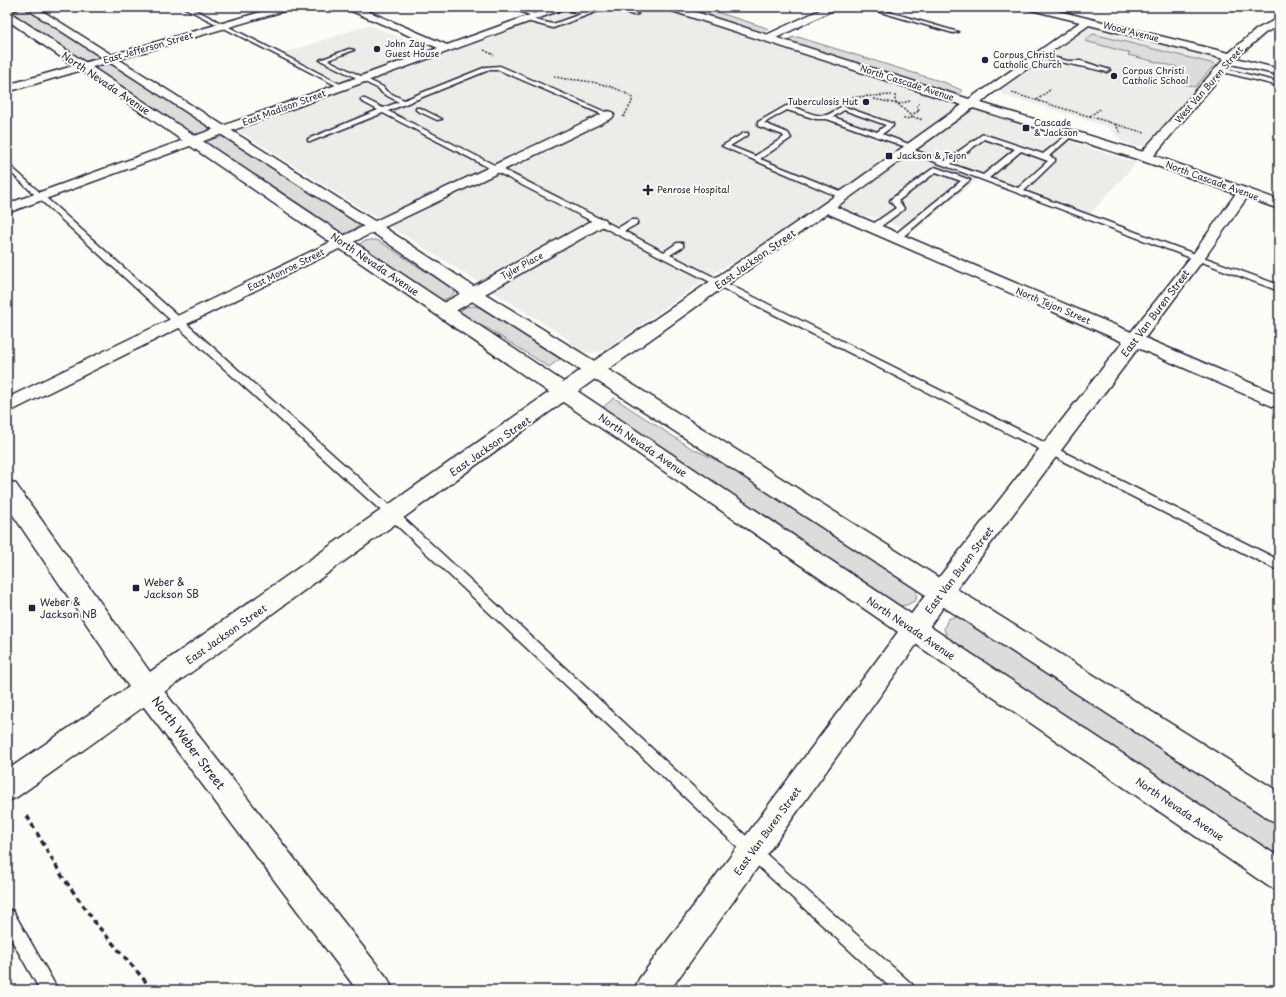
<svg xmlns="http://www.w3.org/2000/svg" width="1286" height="997" viewBox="0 0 1286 997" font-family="'Playpen Sans',sans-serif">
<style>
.built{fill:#ecece9}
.green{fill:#dddcdb;stroke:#807f8b}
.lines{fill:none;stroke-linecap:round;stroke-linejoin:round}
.lane-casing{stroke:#22223b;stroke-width:3}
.street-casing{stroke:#22223b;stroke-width:3}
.secondary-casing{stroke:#22223b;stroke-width:3}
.primary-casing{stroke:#22223b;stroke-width:3}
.path-far1{stroke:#22223b;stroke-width:1.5;stroke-dasharray:2 1.5;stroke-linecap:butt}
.path{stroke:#22223b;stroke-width:3.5;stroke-dasharray:5.5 4;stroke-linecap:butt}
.lane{fill:#fdfcf7;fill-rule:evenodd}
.street{fill:#fdfcf7;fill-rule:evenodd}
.secondary{fill:#fdfcf7;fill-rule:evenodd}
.primary{fill:#fdfcf7;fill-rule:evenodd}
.poi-dot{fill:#22223b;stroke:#fdfcf7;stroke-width:1.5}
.labels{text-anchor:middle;stroke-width:4;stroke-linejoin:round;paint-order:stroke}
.far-street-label{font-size:9px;fill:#22223b;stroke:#fdfcf7}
.far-poi-label{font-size:9px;fill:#22223b;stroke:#fdfcf7;text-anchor:start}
.street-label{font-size:10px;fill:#22223b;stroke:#fdfcf7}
.poi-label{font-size:10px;fill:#22223b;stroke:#fdfcf7;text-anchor:start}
.near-street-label{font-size:12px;fill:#22223b;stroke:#fdfcf7}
</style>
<rect width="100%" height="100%" fill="#fdfcf7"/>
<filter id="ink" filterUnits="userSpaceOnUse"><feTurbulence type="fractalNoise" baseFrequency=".025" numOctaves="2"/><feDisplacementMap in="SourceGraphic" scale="8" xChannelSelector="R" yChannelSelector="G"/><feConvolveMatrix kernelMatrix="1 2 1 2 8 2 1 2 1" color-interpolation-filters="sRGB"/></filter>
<g filter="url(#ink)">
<!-- built -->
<path class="built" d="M572,7H658L1136,163L1090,214L982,175L913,232L878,218L857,215L823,202L763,244L719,270L605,350L591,353L581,351L571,345L570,340L239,131L243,128L352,88L284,53L369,25L444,54Z
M1092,26L1214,56L1219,60V63L1148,144L1143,146H1136L1123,142L1108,127L1036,104L1011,98L1001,93L1002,89L1088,27Z"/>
<!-- green -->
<path class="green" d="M679,7H701L764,27L768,29L762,32L757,31Z
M25,8L100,57L99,59L84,61L10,12L15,9Z
M1093,34L1215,64L1195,87L1166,79L1177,67L1128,55L1130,53L1085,41Z
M798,37L946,83L961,90L962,92L956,95L951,94L787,41L790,38Z
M111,64L209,127L208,130L204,133L192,134L94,69L102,65Z
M218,137H223L359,224L358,227L347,233L340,234L207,144L208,141Z
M370,240H377L453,289L454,293C448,300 442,300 433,300L358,246L362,242Z
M472,306L479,307L560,359L549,367L487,328L462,320L460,316L461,310L466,307Z
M614,398L691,448L739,471L910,581L917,589L916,600L907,605L895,606L602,408Z
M954,617H965L1279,820V862L947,639L944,628L948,619Z"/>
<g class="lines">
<!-- lane casing -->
<g class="lane-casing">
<path id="lane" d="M183,7H190L346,87L341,88Z
M509,7H517L540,16L535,17Z
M561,7C570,7 580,13 587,12C594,12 600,7 609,7L553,28L523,20L526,18L553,24L581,14Z
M613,7H621L638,14L633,15Z
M863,7H872L958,32L953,33Z
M349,49L354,50L328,60L383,87L386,91L404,100L486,67L500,66L610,114V116H606L499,70H489L388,111L618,228L631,220H637V224L624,231L664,252L677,243H683V247L670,255L1279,560V571L661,257L383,113L312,141H308V139L378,110L361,101V99H365L383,108L399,102L382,93L379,89L320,60Z
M1040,54L1068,61H1081L1110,70L1107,72C1084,66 1061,63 1038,57V55Z
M1221,68L1279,82V86L1219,71L1218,70Z
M786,106C800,106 812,118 826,115C832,114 837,108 843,106L848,108L893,124V126L882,134L914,146V148L911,149L945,161L983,134L1043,154L1068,134H1072V136L1049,156L1055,159V161L1024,191L1279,285V291L906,151V149L909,148L827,119H816L787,110L764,123L788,133L791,138L760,159L847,194V198H841L722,146L744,133H748V135L730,146L755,156L784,137L783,135L758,126V122ZM844,110L886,125L877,132L833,117ZM984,139L1015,149L983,175L951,164ZM1021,151L1048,161L1018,188L989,178Z
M416,108H420L442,119L437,120L416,110Z
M7,163L397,512L757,846L912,984L914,990H893L747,856L389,518L166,316L7,169Z
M935,167L970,180L899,240H893V236L961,181L936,172L898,201L904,208L903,210L876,230H870V226L896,208L890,201L891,199Z
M7,909L13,911L58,990H40L7,932Z"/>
</g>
<!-- street casing -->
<g class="street-casing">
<path id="street" d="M7,7H20L18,9L7,12Z
M278,7H293L291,9L7,92V85Z
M345,7H358L447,45L552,7H566L564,9L7,213V204L438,48L347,9Z
M826,7H839L772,40L768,41L763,38L764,36Z
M1025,7H1042L1229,53L1257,29L1279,18V25L1265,33L1236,58L1279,69V75L1231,64L1150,160H1140L1138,157L1140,154L1224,59L1089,25L990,95H982L980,93L982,91L1080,22L1027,9Z
M608,111L612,112L614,115L612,118L347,245L7,413V398L337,239Z
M1244,188L1249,189L1251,192L1203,260L1145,338L1279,395V409L1138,348L949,599L670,990H634L639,979L933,585L1123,342L822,211L820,208L822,205L827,204L832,205L1131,332L1193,254L1239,189Z
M600,218L605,219L607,222L605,225L450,314L444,315L438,314L436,310L438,306L595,219Z
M147,678L156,681L388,979L393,990H357L138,699L134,690L138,681Z"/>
</g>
<!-- secondary casing -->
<g class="secondary-casing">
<path id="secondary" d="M665,7H680L969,99L982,90H990L992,93L981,103L1150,154L1279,200V209L1140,160L973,108C850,198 726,285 602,374C407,514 214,658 17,797L7,802V770L129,687L7,506V481L15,483L150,672L588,365L822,205L962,105L666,9Z"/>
</g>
<!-- primary casing -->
<g class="primary-casing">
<path id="primary" d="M24,7H36L379,224L479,290L630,383L1279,792V824L1269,819L616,393L467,298L369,230Z
M7,12L11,13L923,622L1279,857V891L1268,886L7,20Z"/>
</g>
<!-- path-far1 -->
<path class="path-far1" d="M484,50L494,55
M554,76C564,80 574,79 585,81C600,83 621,88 632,98V102L623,118
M1012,93L1145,133
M895,95V101L913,118L902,119
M852,97L892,95
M874,99L898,104L910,101
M1037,100L1051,89
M910,114L916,113L919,110L917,106L920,103
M1090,116L1100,109
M913,117L923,120
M1115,124L1121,133"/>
<!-- path -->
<path class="path" d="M27,816L62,876L97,925L153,990"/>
<!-- lane -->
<use href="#lane" class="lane"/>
<!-- street -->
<use href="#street" class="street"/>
<!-- secondary -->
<use href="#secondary" class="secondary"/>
<!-- primary -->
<use href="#primary" class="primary"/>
</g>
</g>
<!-- markers -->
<g class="poi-dot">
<circle cx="377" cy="49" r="4"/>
<circle cx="985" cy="60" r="4"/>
<circle cx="1114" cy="76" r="4"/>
<circle cx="866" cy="102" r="4"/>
<rect x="1022" y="124" width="8" height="8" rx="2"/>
<rect x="885" y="152" width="8" height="8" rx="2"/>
<path d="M646 184h4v4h4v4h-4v4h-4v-4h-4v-4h4z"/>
<rect x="132" y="584" width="8" height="8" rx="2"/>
<rect x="28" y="604" width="8" height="8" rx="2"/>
</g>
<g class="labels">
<!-- far-street labels -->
<g class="far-street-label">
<text transform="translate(1131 32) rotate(14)" y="3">Wood Avenue</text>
<text transform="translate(148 48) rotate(-16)" y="3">East Jefferson Street</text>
<text transform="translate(907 83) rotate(18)" y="3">North Cascade Avenue</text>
<text transform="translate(1209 85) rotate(-49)" y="3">West Van Buren Street</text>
<text transform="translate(284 108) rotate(-20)" y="3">East Madison Street</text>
<text transform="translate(1212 181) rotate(20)" y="3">North Cascade Avenue</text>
<text transform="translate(522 266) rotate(-29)" y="3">Tyler Place</text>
<text transform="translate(286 270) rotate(-26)" y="3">East Monroe Street</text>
<text transform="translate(1053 306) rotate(23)" y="3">North Tejon Street</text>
</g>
<!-- far-poi labels -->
<g class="far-poi-label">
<text x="385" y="47">John Zay<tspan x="385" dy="10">Guest House</tspan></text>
<text x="993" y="58">Corpus Christi<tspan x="993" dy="10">Catholic Church</tspan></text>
<text x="1122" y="74">Corpus Christi<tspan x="1122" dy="10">Catholic School</tspan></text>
<text x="858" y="105" text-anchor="end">Tuberculosis Hut</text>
<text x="1034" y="126">Cascade<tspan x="1034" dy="10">&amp; Jackson</tspan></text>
<text x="897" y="159">Jackson &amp; Tejon</text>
<text x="657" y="193">Penrose Hospital</text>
</g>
<!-- street labels -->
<g class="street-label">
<text transform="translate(106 83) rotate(34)" y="4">North Nevada Avenue</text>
<text transform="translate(755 259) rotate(-35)" y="4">East Jackson Street</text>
<text transform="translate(375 264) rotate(34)" y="4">North Nevada Avenue</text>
<text transform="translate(1155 313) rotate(-53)" y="4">East Van Buren Street</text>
<text transform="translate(643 445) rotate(34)" y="4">North Nevada Avenue</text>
<text transform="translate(490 446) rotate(-35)" y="4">East Jackson Street</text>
<text transform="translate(959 570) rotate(-53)" y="4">East Van Buren Street</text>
<text transform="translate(911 628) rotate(34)" y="4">North Nevada Avenue</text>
<text transform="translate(226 634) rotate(-35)" y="4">East Jackson Street</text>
<text transform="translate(1180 809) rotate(34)" y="4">North Nevada Avenue</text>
<text transform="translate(767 831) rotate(-54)" y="4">East Van Buren Street</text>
</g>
<!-- poi labels -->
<g class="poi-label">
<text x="144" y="586">Weber &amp;<tspan x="144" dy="12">Jackson SB</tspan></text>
<text x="40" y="606">Weber &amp;<tspan x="40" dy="12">Jackson NB</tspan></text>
</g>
<!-- near-street labels -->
<g class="near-street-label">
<text transform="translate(188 743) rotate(53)" y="4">North Weber Street</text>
</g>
</g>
<!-- margin -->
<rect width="1286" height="997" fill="none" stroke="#fdfcf7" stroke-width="24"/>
<rect x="12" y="12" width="1262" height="973" fill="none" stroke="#22223b" stroke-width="1.5" filter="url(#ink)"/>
</svg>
